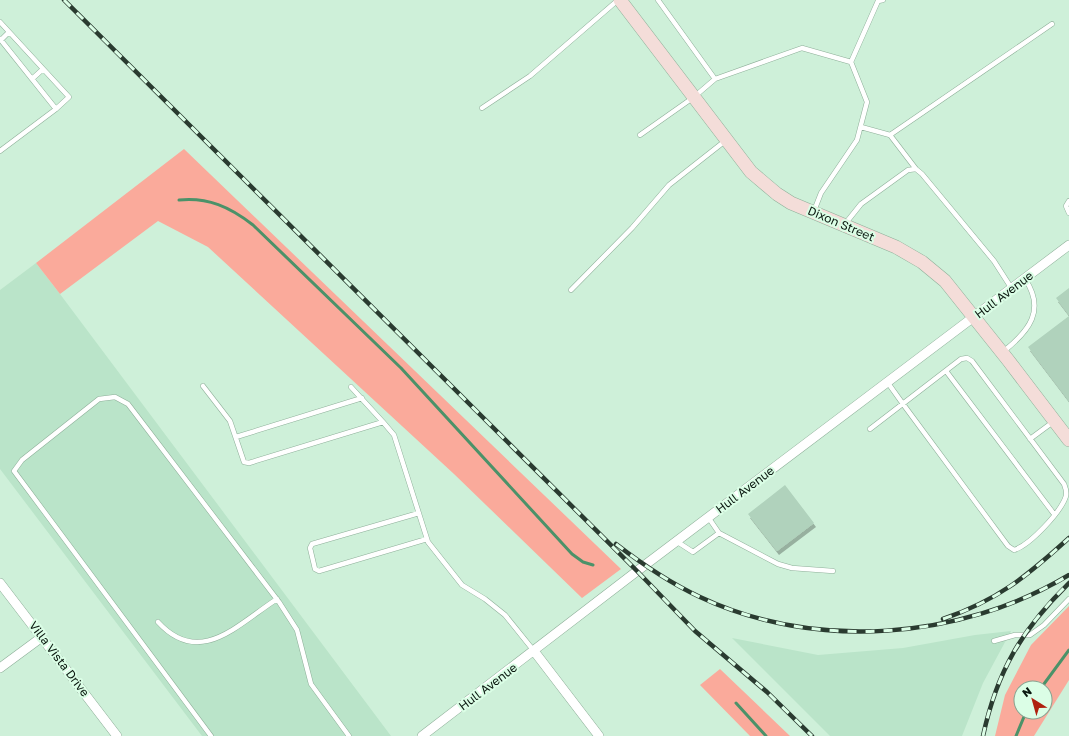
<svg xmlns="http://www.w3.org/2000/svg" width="1069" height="736" viewBox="0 0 1069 736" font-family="'Golos Text',sans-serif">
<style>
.built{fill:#bae4c9}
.green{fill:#faaa9b;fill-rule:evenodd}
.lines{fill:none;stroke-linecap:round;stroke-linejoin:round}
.stream{stroke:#4b9269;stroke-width:3}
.building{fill:#b0d2bc;filter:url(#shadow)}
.lane-casing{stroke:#8eaf99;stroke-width:5.5}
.street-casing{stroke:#8eaf99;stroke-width:10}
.secondary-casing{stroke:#8eaf99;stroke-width:14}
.lane{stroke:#fff;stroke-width:4.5}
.street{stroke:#fff;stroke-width:9}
.secondary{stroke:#f4ddd9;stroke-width:13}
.rail-casing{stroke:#2a3b30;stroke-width:4.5}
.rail{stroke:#dbfee6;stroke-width:3;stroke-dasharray:9;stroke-linecap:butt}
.labels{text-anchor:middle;stroke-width:4;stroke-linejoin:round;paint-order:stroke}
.street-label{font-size:12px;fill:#0a170f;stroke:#dbfee6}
</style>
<defs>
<filter id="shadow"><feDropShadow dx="2" dy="4" stdDeviation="0" flood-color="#0004"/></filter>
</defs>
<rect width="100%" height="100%" fill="#cef0d9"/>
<!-- built -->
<path class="built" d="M36,263L60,294L391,736H202L0,469V290Z
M1011,631L983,683L962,736H830L732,638L818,655L903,648L975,635Z"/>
<!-- green -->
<path class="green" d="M184,149L621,569L582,598L454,474L208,247L158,221L60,294L36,263Z
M1069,606V680L1034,736H995L1005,695L1031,645ZM1021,688H1045V712H1021Z
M720,669L790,736H750L700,685Z"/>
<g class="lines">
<!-- stream -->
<path class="stream" d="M179,200C208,197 230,207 253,225L401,368L572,554L583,562L593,565
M1041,688L1069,650
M736,703L766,736
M1016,736L1026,712"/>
</g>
<!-- building -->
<path class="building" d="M1069,288V315L1056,298Z
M1069,316V401L1028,347Z
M785,485L814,523L777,551L748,514Z"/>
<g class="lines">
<!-- lane casing -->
<g class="lane-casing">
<path id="lane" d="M658,0L715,79L802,48L851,62L878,1L883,0
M0,22L69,97L56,109
M0,39L56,109L0,151
M1,40L9,32
M32,79L43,69
M482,108L530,76L618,0
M861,127L890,135L916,169
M640,135L694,97L715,79
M890,135L1052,24
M1069,201L1066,206L1069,213
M814,211L821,193L857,140L867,102L851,62
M845,224L861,204L908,170L916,169L922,174L994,261L1012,289
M571,290L632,228L669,185L725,141
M1004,351C1029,331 1046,310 1025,279
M946,371L1054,514
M203,386L230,421L244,462L249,463L383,422L394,435L428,542L462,585L485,599L505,615L534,651
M351,387L383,422
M870,429L961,359L967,358L972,361L1064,484C1066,489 1067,491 1066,496C1061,512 1030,545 1014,550L1008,546L903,404L888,383
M236,437L362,398
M1030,439L1053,422
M419,513L312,544L310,548L315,569L319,571L427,539
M719,533L778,564L792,568L833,571
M676,541L693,552L719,533L708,517
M158,622C200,668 238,624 277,599
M994,641L1015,635H1030L1044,625L1069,599
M211,736L14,471L22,460L99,399L115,397L128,404L279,602L297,630L311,684L349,736"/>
</g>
<!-- street casing -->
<g class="street-casing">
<path id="street" d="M0,583L117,736
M534,651L599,736
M0,668L42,637
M422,736L645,565L1069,245"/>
</g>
<!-- secondary casing -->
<g class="secondary-casing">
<path id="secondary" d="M620,0L751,172L777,194L791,203L896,247L922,262L945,281L1008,360L1069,440"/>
</g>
<!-- lane -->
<use href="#lane" class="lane"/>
<!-- street -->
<use href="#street" class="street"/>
<!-- secondary -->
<use href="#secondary" class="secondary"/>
<!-- rail casing -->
<g class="rail-casing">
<path id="rail" d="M64,0L637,571L695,631L767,692L812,736
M616,544C642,564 670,583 700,597C815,651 961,640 1069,575
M943,619C998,600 1026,577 1069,538
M983,736C997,671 1022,629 1069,583"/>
</g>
<!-- rail -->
<use href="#rail" class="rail"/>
</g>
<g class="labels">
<!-- street labels -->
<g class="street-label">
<text transform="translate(841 224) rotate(23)" y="4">Dixon Street</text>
<text transform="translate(1004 295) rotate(-37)" y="4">Hull Avenue</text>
<text transform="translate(745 490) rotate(-37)" y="4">Hull Avenue</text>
<text transform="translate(59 659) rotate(53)" y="4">Villa Vista Drive</text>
<text transform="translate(488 687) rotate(-37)" y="4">Hull Avenue</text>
</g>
</g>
<!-- north arrow -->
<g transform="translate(1033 700) rotate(323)"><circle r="19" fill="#dbfee6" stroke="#87a290"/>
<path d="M0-3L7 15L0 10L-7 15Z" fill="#af210f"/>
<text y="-6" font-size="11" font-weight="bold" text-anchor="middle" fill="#0a170f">N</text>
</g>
</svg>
